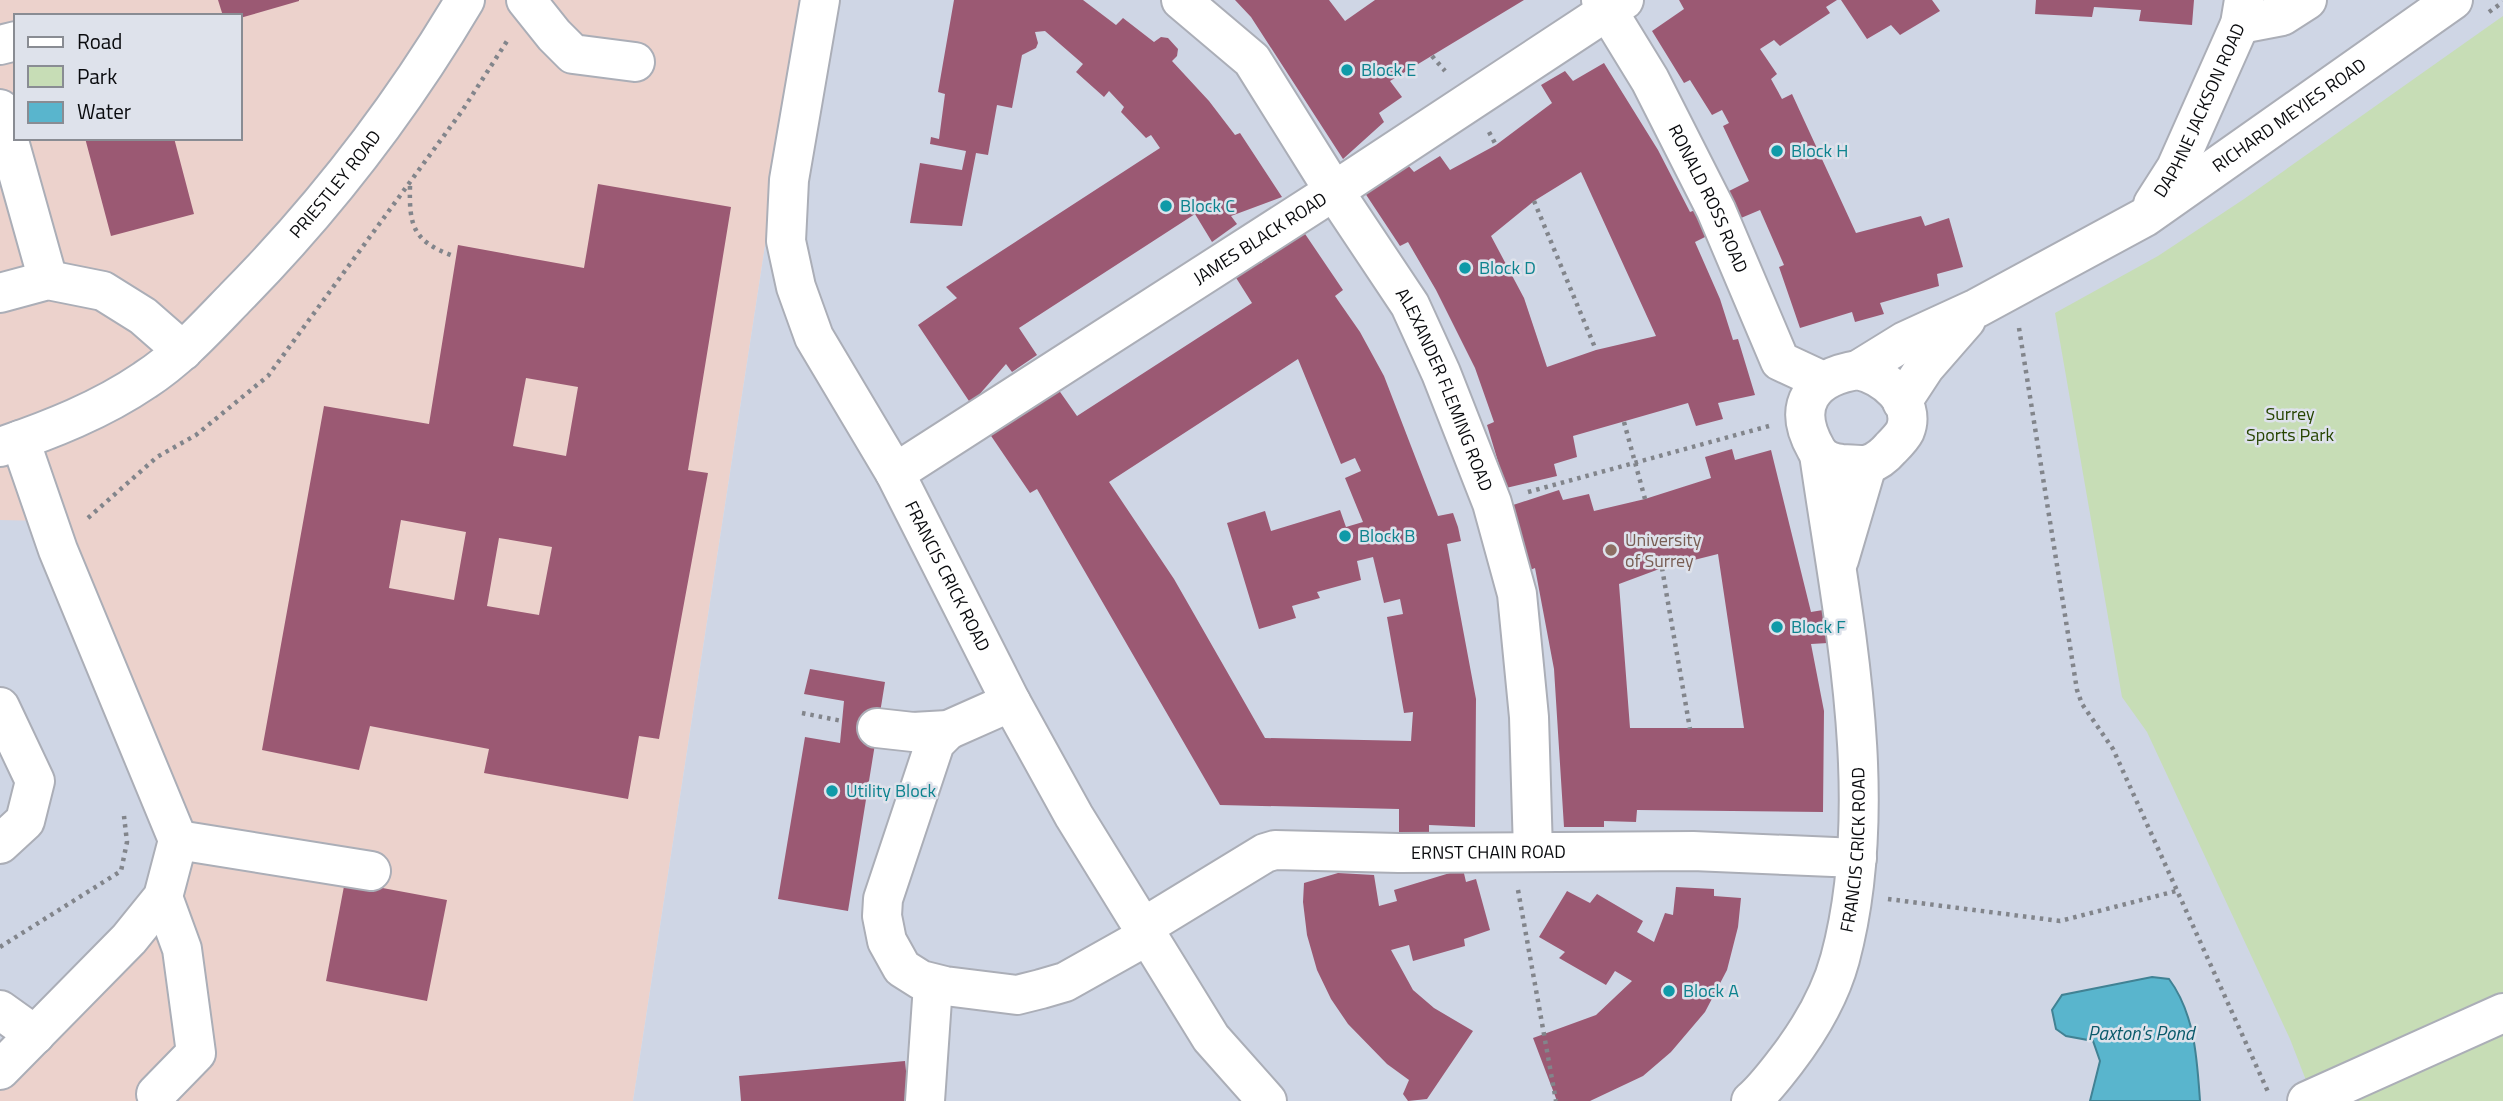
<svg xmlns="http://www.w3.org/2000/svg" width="2503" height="1101" viewBox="0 0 2503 1101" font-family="'Titillium Web',sans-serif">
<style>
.commercial{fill:#ecd2cc;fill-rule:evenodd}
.built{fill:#cfd6e5}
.green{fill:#c7ddb6}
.water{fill:#59b5cd;stroke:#418294;stroke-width:2}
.building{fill:#9b5973;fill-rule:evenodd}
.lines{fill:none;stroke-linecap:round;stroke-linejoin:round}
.minor-casing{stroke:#abaeb7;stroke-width:42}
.path{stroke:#82858b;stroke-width:4.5;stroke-dasharray:3.5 5;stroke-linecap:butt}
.minor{stroke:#fff;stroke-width:38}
.culture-dot{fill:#0f9aa8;stroke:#dee2eb;stroke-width:2.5}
.education-dot{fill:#8d6e63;stroke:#dee2eb;stroke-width:2.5}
.labels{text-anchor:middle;stroke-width:5;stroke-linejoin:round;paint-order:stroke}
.culture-label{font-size:18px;fill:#0d838f;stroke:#dee2eb;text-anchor:start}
.street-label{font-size:18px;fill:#0a0b0e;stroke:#dee2eb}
.park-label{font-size:18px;fill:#264400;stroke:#dee2eb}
.education-label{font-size:18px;fill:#785e54;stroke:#dee2eb;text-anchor:start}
.water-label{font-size:19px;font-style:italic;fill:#0a5a6b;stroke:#dee2eb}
</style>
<rect width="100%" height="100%" fill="#dee2eb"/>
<!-- commercial -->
<path class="commercial" d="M0,0H803L633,1101H0ZM16,16H240V138H16Z"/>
<!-- built -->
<path class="built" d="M803,0H2503V1101H633Z
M0,520L47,521L178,840L163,897L0,1057Z"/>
<!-- green -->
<path class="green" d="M2503,16V1101H2314L2290,1039L2147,732L2122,697L2055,313L2158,256L2244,199Z"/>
<!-- water -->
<path class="water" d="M2152,977L2169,979C2195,1014 2197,1059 2200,1101H2090L2100,1061L2093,1041L2066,1036L2056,1029L2052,1010L2062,995Z"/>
<!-- building -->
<path class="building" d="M218,0H299V1L240,18V16H223Z
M954,0H1083L1116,25L1123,18L1154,42L1161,37L1168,38L1178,49L1177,56L1172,61L1209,101L1235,135L1240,133L1282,197L1231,216L1237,224L1212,242L1195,214L1019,328L1037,355L1012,372L1006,364L971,404L918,325L957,298L946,287L1160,148L1151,135L1146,138L1121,112L1124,107L1109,91L1104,97L1076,72L1083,64L1045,31L1035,32L1038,43L1036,48L1022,55L1012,108L997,105L988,155L976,153L962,226L910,223L920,163L962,170L966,151L930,144L931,137L939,139L945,94L938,92Z
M1235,0H1329L1345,21L1375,0H1524L1390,81L1402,97L1379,113L1384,122L1343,159L1251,17Z
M1679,0H1837L1826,7L1830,13L1780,46L1774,40L1760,49L1777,74L1771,79L1782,99L1792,94L1856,233L1921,216L1925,226L1949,218L1963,267L1937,274L1939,286L1880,303L1884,314L1855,322L1852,312L1800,328L1779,267L1784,265L1760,210L1741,218L1729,191L1749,181L1723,126L1729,123L1722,110L1712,115L1690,80L1684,83L1652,31L1684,9Z
M1841,0H1932L1940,11L1900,35L1891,25L1867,39Z
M2036,0H2194L2192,25L2139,21L2141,10L2094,7L2092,17L2035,14Z
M1604,63L1658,150L1690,212L1701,208L1713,233L1695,242L1720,299L1733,340L1738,339L1755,395L1718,403L1723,419L1696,426L1688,403L1573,436L1577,457L1554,464L1557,476L1506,488L1487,425L1494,422L1475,368L1436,290L1408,242L1400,246L1359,184L1406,163L1414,172L1440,156L1450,170L1496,145L1552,103L1541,85L1565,71L1573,81ZM1581,172L1656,336L1596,350L1547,367L1524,298L1491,236L1534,201Z
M85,138H174L194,214L111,236Z
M598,184L731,207L688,470L708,473L659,739L639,736L628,799L484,773L489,749L370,726L359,770L262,750L324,406L429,424L458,245L584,268ZM526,378L578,387L566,456L513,446ZM401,520L466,532L454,600L389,588ZM499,538L552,547L539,615L487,606Z
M1299,225L1343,290L1335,296L1360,332L1384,376L1438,516L1453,513L1458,527L1461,541L1447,544L1476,699L1475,827L1429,825V837L1399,838V809L1220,805L1037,489L1030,493L985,427L1027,412L1058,389L1077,416L1252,303L1233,273L1257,257L1261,263ZM1298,359L1341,464L1355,458L1361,471L1345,478L1363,522L1346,527L1340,510L1271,531L1265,511L1227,523L1259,629L1296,618L1292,606L1320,598L1317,592L1361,580L1357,561L1373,557L1384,603L1400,599L1403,614L1387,617L1404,713L1413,712L1411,741L1265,738L1174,579L1109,482Z
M1732,449L1735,460L1771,450L1811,612L1823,610L1828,643L1811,644L1824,711L1823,812L1637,810L1636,822L1604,821V827H1564L1554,669L1535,568L1530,570L1510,506L1559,490L1563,500L1589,494L1594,511L1645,499L1711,478L1705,457ZM1718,554L1744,728H1630L1619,584L1662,568Z
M810,669L885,682L848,911L778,899L805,737L840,743L844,701L804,694Z
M1463,869L1466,882L1476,879L1490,930L1464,939L1465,946L1413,961L1409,945L1391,950L1413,990L1434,1008L1473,1031L1427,1099L1408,1101L1403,1094L1409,1080L1387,1064L1348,1024L1331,999L1317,970L1307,935L1303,902L1304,883L1338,873L1374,875L1379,906L1397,901L1394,890Z
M345,881L447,900L427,1001L326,981Z
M1676,887L1714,889V896L1741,898L1738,927L1727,970L1705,1012L1671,1052L1643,1076L1590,1101H1557L1533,1038L1596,1015L1632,981L1615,971L1606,985L1559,958L1565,952L1539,937L1567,891L1590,903L1597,894L1643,921L1637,932L1654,942L1665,913L1673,915Z
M905,1061L909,1101H741L739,1076Z"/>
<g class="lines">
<!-- minor casing -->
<g class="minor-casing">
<g id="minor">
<path d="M526,0L554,35L573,54L635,62"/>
<path id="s1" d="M820,0L789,180L786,241L796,287L814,337L895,473L1011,702L1074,816L1211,1038L1267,1101"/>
<path id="s2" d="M1181,0L1252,60L1334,191L1410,305L1441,373L1492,503L1517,594L1529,717L1533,851"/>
<path id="s3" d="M1601,0L1650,80L1716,210L1780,361L1823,381"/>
<path d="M2240,24L2282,16L2307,0"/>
<path d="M0,45L16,41"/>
<path d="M0,109L48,280"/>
<path id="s4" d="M2153,204L2176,168L2240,24L2244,0"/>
<path d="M0,293L48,280L103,291L143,316L183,351"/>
<path id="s5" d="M1858,370L1905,341L1977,308L2145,217L2453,0"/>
<path d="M1858,370C1883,375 1917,402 1905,431C1902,437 1895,444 1891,448C1885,455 1878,461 1869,464C1862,466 1851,464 1842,464C1831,463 1821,459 1816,449C1791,405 1812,377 1858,370Z"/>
<path d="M1902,402L1925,367L1966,320"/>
<path id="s6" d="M0,447C50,430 101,410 145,380C179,358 207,327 235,298C323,209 401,108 465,0"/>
<path id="s7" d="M895,473L1334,191L1624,0"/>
<path d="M1839,560L1867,465"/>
<path d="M0,707L35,781L25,821L0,844"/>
<path d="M877,728L913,732L948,730L1011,702"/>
<path d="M948,730L935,743L883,899L882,916L887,941L902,968L921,980L945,986L1017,995L1041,989L1065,982L1147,936"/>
<path d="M178,840L371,871"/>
<path id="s8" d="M1142,928L1265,853L1275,850L1399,853L1693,851L1857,858"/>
<path d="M0,1010L35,1035"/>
<path d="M0,1070L129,939L163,897L178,840L58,550L20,440"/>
<path d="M156,1094L196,1053L182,949L163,897"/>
<path d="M925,1101L933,985"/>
<path id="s9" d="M1751,1101C1764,1090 1775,1075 1786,1061C1809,1031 1830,996 1840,959C1883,799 1842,615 1819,454"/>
<path d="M2307,1101L2503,1013"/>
</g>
</g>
<!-- path -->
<path class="path" d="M2489,12L2503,2
M1432,56L1445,71
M1489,132L1496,145
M410,186C409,225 413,241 451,255
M1534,201L1596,350
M2019,328L2077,690L2082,704L2113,749L2269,1094
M1624,422L1645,499
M1528,492L1769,426
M88,518L157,457L196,435L268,376L462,111L509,38
M1662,568L1690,729
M802,713L842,721
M1518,890L1556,1101
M1888,899L2060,921L2176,891
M0,947L121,871L127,842L124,816"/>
<!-- minor -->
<use href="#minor" class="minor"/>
</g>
<!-- markers -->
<g class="culture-dot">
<circle cx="1347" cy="70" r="7"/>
<circle cx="1777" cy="151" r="7"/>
<circle cx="1166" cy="206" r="7"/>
<circle cx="1465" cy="268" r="7"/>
<circle cx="1345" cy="536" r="7"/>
<circle cx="1777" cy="627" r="7"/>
<circle cx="832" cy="791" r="7"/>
<circle cx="1669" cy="991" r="7"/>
</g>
<circle class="education-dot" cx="1611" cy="550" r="7"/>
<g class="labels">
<!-- culture labels -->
<g class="culture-label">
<text x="1361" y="76">Block E</text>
<text x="1791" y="157">Block H</text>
<text x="1180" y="212">Block C</text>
<text x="1479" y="274">Block D</text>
<text x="1359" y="542">Block B</text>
<text x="1791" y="633">Block F</text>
<text x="846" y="797">Utility Block</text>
<text x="1683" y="997">Block A</text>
</g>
<!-- street labels -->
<g class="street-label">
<text dy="6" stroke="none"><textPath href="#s4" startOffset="105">DAPHNE JACKSON ROAD</textPath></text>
<text dy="6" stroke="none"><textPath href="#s5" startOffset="502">RICHARD MEYJES ROAD</textPath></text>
<text dy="6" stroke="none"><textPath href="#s6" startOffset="434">PRIESTLEY ROAD</textPath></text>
<text dy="6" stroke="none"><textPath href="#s3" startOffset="226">RONALD ROSS ROAD</textPath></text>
<text dy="6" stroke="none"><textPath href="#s7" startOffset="434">JAMES BLACK ROAD</textPath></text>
<text dy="6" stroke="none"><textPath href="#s2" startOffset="476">ALEXANDER FLEMING ROAD</textPath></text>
<text dy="6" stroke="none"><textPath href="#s1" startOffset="618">FRANCIS CRICK ROAD</textPath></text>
<text dy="6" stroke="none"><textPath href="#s9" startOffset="280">FRANCIS CRICK ROAD</textPath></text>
<text dy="6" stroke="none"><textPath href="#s8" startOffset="368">ERNST CHAIN ROAD</textPath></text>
</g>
<!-- park labels -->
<g class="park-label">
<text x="2290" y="420">Surrey<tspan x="2290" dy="21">Sports Park</tspan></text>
</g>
<!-- education labels -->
<g class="education-label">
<text x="1625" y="546">University<tspan x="1625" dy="21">of Surrey</tspan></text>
</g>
<!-- water labels -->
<g class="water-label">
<text x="2141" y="1040">Paxton's Pond</text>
</g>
</g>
<!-- legend -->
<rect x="14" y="14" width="228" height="126" fill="#dee2eb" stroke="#898c93" stroke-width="2"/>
<rect x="28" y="37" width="35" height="10" fill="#ffffff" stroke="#898c93" stroke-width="2"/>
<text x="77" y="49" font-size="21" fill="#0a0b0e">Road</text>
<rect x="28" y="66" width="35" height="21" fill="#c7ddb6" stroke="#898c93" stroke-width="2"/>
<text x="77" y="84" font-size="21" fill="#0a0b0e">Park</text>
<rect x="28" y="102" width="35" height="21" fill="#59b5cd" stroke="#898c93" stroke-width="2"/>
<text x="77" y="119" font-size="21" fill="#0a0b0e">Water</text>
</svg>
